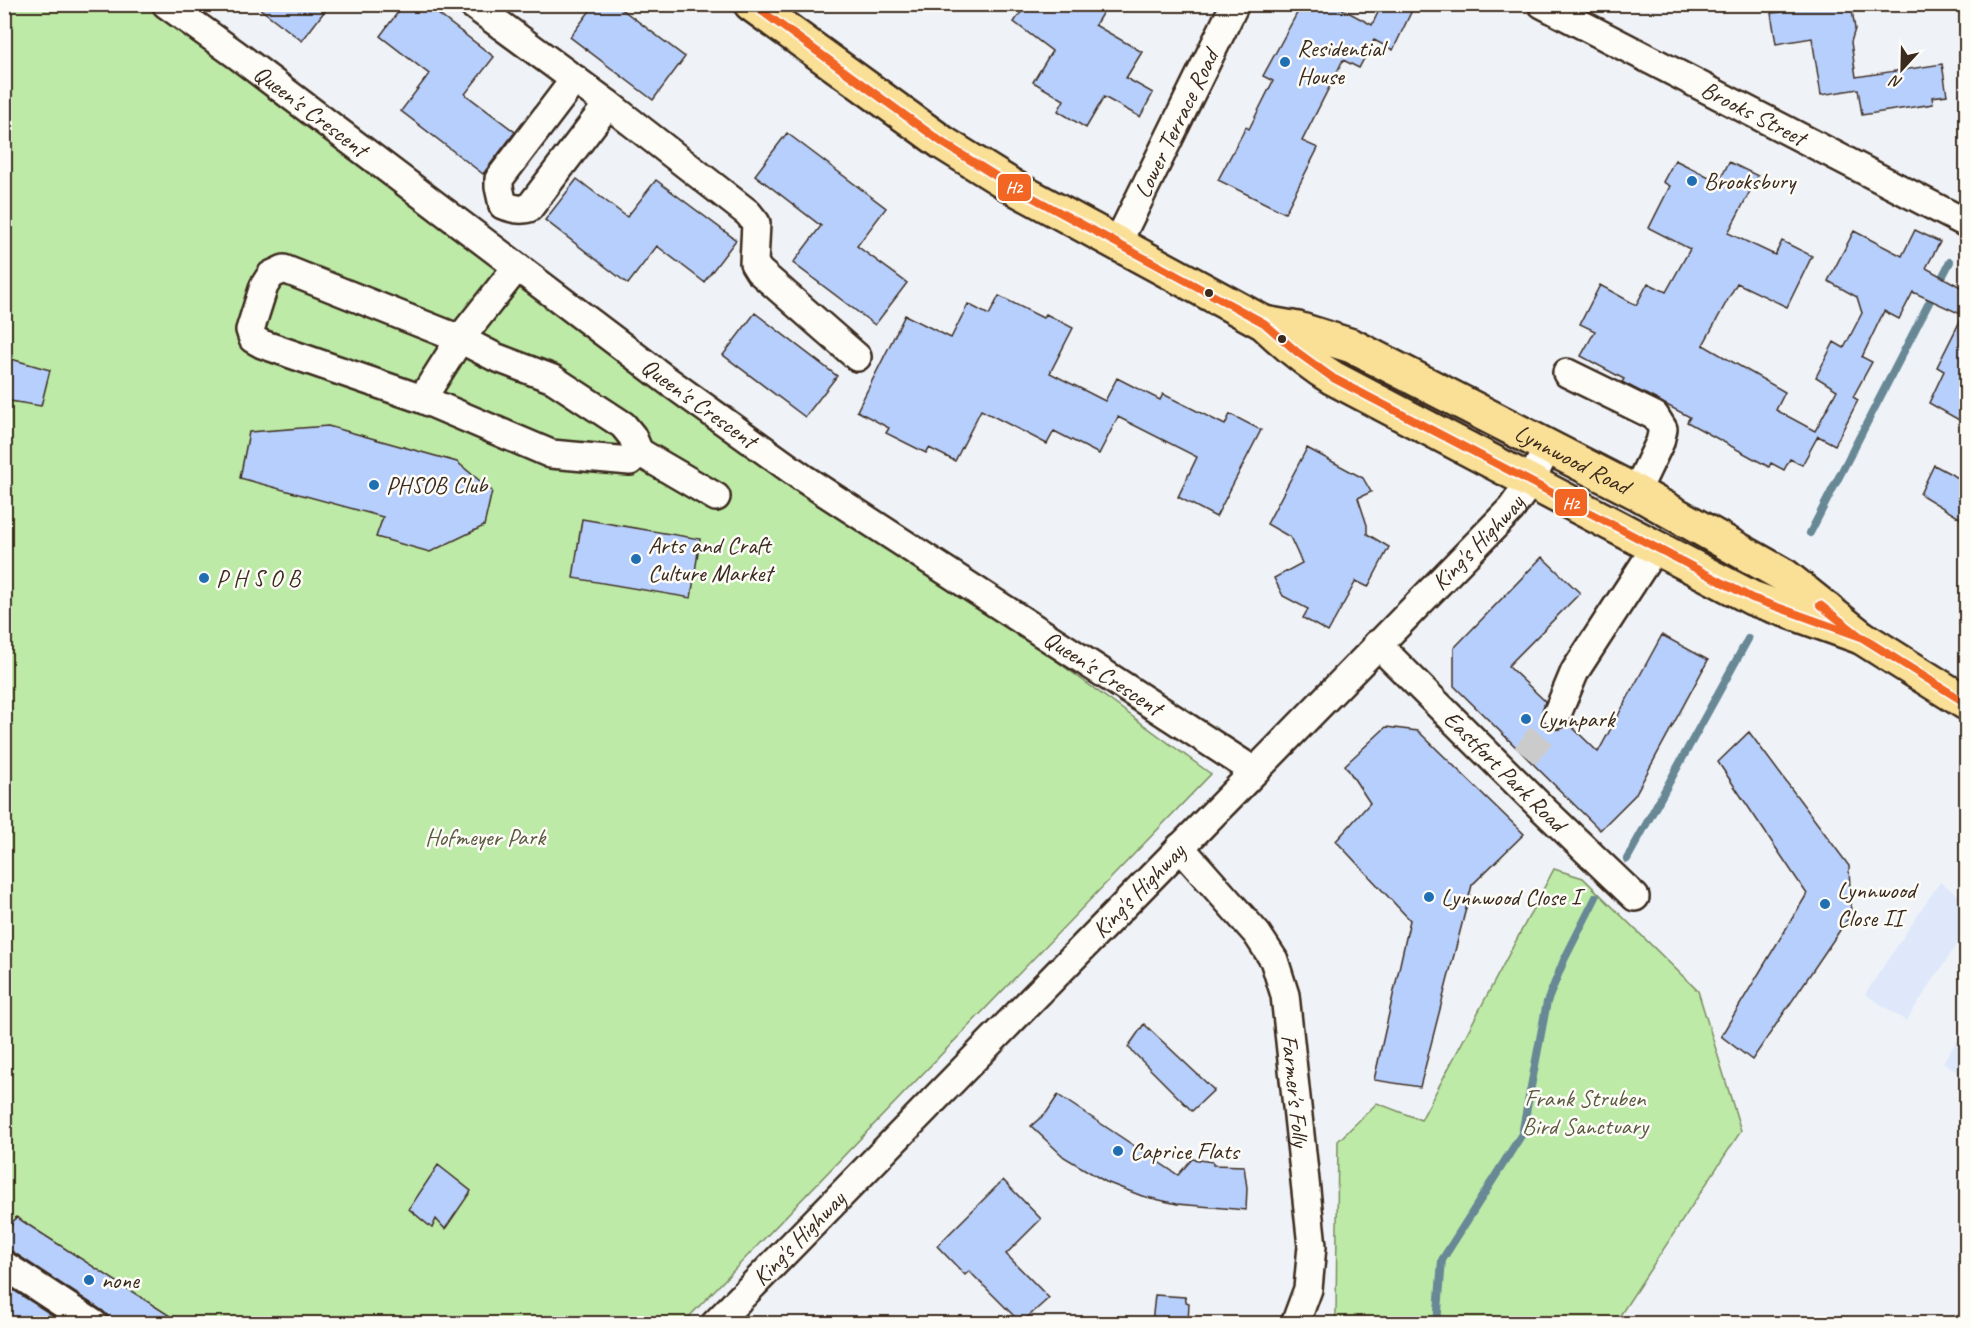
<svg xmlns="http://www.w3.org/2000/svg" width="1971" height="1328" viewBox="0 0 1971 1328" font-family="Caveat,sans-serif">
<style>
.built{fill:#dee8fa}
.green{fill:#bdeaa7;stroke:#7c8a62;stroke-width:1.5}
.lines{fill:none;stroke-linecap:round;stroke-linejoin:round}
.stream{stroke:#678896;stroke-width:8}
.building{fill:#b7cffd;stroke:#3b2a1e;stroke-width:1.5}
.minor-tunnel{stroke:#cbcbcc;stroke-width:27;stroke-dasharray:27 14;stroke-linecap:butt}
.minor-casing{stroke:#3b2a1e;stroke-width:32}
.major-casing{stroke:#3b2a1e;stroke-width:38}
.minor{stroke:#fdfcf7;stroke-width:27}
.major{stroke:#fadf96;stroke-width:33}
.bus-1-casing{stroke:#fdfcf7;stroke-width:12}
.bus-1{stroke:#f26522;stroke-width:8}
.poi-dot{fill:#1f6fb2;stroke:#fdfcf7;stroke-width:2}
.bus-dot{fill:#3b2a1e;stroke:#fdfcf7;stroke-width:2}
.labels{text-anchor:middle;stroke-width:5;stroke-linejoin:round;paint-order:stroke}
.poi-label{font-size:24px;fill:#3b2a1e;stroke:#fdfcf7;text-anchor:start}
.street-label{font-size:24px;fill:#3b2a1e;stroke:#fdfcf7}
.park-label{font-size:24px;fill:#5c5a40;stroke:#fdfcf7}
.line-badge{stroke:#fdfcf7;stroke-width:2}
.badge-label{font-size:16px;text-anchor:middle;font-weight:bold;fill:#fff}
</style>
<rect width="100%" height="100%" fill="#eff3f8"/>
<filter id="ink" filterUnits="userSpaceOnUse"><feTurbulence type="fractalNoise" baseFrequency=".0167" numOctaves="2"/><feDisplacementMap in="SourceGraphic" scale="12" xChannelSelector="R" yChannelSelector="G"/><feConvolveMatrix kernelMatrix="1 2 1 2 8 2 1 2 1" color-interpolation-filters="sRGB"/></filter>
<g filter="url(#ink)">
<!-- built -->
<path class="built" d="M1940,882L1966,900V931L1906,1021L1865,994Z
M1966,1027V1078L1943,1062Z"/>
<!-- green -->
<path class="green" d="M5,5H159L1211,774L683,1323H5Z
M1554,869L1583,878L1698,991L1741,1131L1617,1320L1622,1323H1333L1336,1314L1338,1141L1377,1103L1421,1120Z"/>
<g class="lines">
<!-- stream -->
<path class="stream" d="M1810,533L1950,262
M1627,859L1748,639
M1437,1324L1442,1260L1522,1134L1547,1002L1564,960L1596,897"/>
</g>
<!-- building -->
<path class="building" d="M254,4H330L302,41Z
M404,4H425L494,57L465,94L515,132L483,174L401,111L429,74L380,36Z
M595,4H615L685,57L653,100L570,37Z
M1027,4H1108L1095,25L1142,52L1126,78L1153,93L1140,117L1104,97L1086,128L1058,111L1064,100L1033,82L1052,51L1014,22Z
M1302,4H1333L1372,25L1382,4H1415L1393,50L1374,40L1359,68L1343,60L1302,141L1318,148L1285,213L1218,180L1246,127L1249,129L1273,81L1263,76Z
M1781,4H1851L1855,29L1851,42L1856,77L1942,64L1947,95L1932,97L1933,104L1862,115L1858,89L1821,95L1812,38L1776,44L1771,13L1782,12Z
M787,133L886,208L857,246L907,283L875,325L793,263L821,226L755,175Z
M1675,160L1719,182L1729,162L1758,176L1728,233L1775,255L1782,241L1812,256L1787,307L1737,283L1703,345L1785,392L1776,410L1815,431L1837,390L1816,377L1834,342L1844,348L1862,313L1857,297L1828,281L1854,231L1902,256L1915,230L1940,242L1926,268L1966,290V424L1929,403L1944,371L1937,367L1963,315L1913,292L1899,319L1884,311L1862,357L1872,362L1853,397L1858,400L1835,445L1818,436L1802,465L1790,459L1784,470L1771,463L1769,467L1687,422L1690,417L1622,382L1624,379L1581,356L1595,331L1580,324L1600,285L1636,305L1648,283L1666,292L1690,249L1649,228L1670,186L1663,182Z
M577,179L627,217L656,180L736,240L704,282L657,246L628,284L545,220Z
M999,296L1043,318L1046,314L1073,328L1050,373L1105,401L1117,378L1160,400L1163,394L1225,425L1230,414L1261,430L1216,517L1178,497L1197,457L1118,417L1099,454L1054,431L1047,444L981,410L955,461L929,448L926,453L886,433L889,428L857,411L905,315L951,338L968,304L989,315Z
M755,313L837,376L805,417L723,355Z
M4,357L50,370L41,406L4,400Z
M328,426L457,462L492,491L484,526L430,552L376,537L383,517L240,478L249,432Z
M1307,448L1363,478L1371,492L1358,498L1367,525V534L1389,547L1368,587L1356,581L1328,632L1303,618L1308,609L1283,596L1274,578L1302,563L1290,537L1267,524Z
M1934,465L1966,482V522L1920,494Z
M582,519L700,539L691,598L573,578Z
M1542,557L1580,593L1508,666L1545,701L1542,717L1545,724L1550,728L1560,729L1569,724L1598,752L1662,635L1708,660L1635,795L1600,830L1454,686V648Z
M1386,727L1418,731L1524,834L1472,885L1420,1087L1374,1080L1410,920L1336,841L1370,803L1345,765Z
M1749,732L1849,866L1851,914L1752,1060L1721,1036L1807,894L1718,762Z
M1144,1024L1214,1090L1192,1111L1128,1047Z
M1058,1095L1178,1175L1192,1159L1213,1162V1165L1244,1166L1247,1188L1246,1210L1177,1204L1142,1196L1106,1182L1064,1157L1031,1126L1047,1112Z
M438,1165L471,1191L445,1229L436,1219L432,1228L409,1209Z
M1003,1180L1041,1219L1006,1254L1049,1298L1021,1323L969,1271L965,1275L937,1246Z
M16,1217L181,1323H110L108,1316L103,1311L13,1252L4,1249V1236Z
M4,1284L65,1323H4Z
M1155,1295L1185,1297L1186,1302L1189,1303L1188,1323H1152Z"/>
<g class="lines">
<!-- minor-tunnel -->
<path class="minor-tunnel" d="M1525,756L1557,714"/>
<!-- minor casing -->
<g class="minor-casing">
<g id="minor">
<path id="s1" d="M166,4L237,55L668,381L803,478L1254,771"/>
<path d="M472,4L608,104L748,213L756,223L754,263L759,271L857,357"/>
<path id="s2" d="M1542,4L1966,223"/>
<path d="M503,205C512,208 519,211 529,208L608,104"/>
<path d="M503,205L499,187V179L575,79"/>
<path id="s3" d="M1117,244L1235,4"/>
<path d="M284,269L460,339L495,357L553,379L623,425L632,436L639,452L630,461L551,454L422,399L262,344L253,339L250,330L264,286L271,275Z"/>
<path d="M1567,373L1655,416L1663,429L1660,442L1636,492"/>
<path d="M422,399L460,339L517,267"/>
<path d="M639,452L716,497"/>
<path id="s4" d="M1377,644L1543,809L1635,897"/>
<path d="M1557,714L1575,671L1655,548"/>
<path id="s5" d="M1180,847L1257,934L1274,960L1285,995L1312,1246L1308,1289L1295,1324"/>
<path d="M4,1265L94,1324"/>
<path id="s6" d="M715,1324L1511,509L1531,481L1547,448"/>
</g>
</g>
<!-- major casing -->
<g class="major-casing">
<g id="major">
<path d="M751,4L943,143L1015,188L1264,323C1286,344 1307,362 1333,378L1752,598L1861,637"/>
<path id="s7" d="M1264,323L1298,329L1352,346L1636,492L1785,576L1861,637L1966,703"/>
</g>
</g>
<!-- minor -->
<use href="#minor" class="minor"/>
<!-- major -->
<use href="#major" class="major"/>
<!-- bus-1 casing -->
<g class="bus-1-casing">
<path id="bus-1" d="M752,4L943,143L1015,188L1264,323L1297,352L1333,378L1752,598L1861,637
M1820,605L1861,637L1966,703"/>
</g>
<!-- bus-1 -->
<use href="#bus-1" class="bus-1"/>
</g>
</g>
<!-- markers -->
<g class="poi-dot">
<circle cx="1285" cy="62" r="6"/>
<circle cx="1692" cy="181" r="6"/>
<circle cx="374" cy="485" r="6"/>
<circle cx="636" cy="559" r="6"/>
<circle cx="204" cy="578" r="6"/>
<circle cx="1526" cy="719" r="6"/>
<circle cx="1429" cy="897" r="6"/>
<circle cx="1825" cy="904" r="6"/>
<circle cx="1118" cy="1151" r="6"/>
<circle cx="89" cy="1280" r="6"/>
</g>
<g class="bus-dot">
<circle cx="1209" cy="293" r="5"/>
<circle cx="1282" cy="339" r="5"/>
</g>
<g class="labels">
<!-- poi labels -->
<g class="poi-label">
<text x="1297" y="56">Residential<tspan x="1297" dy="28">House</tspan></text>
<text x="1704" y="189">Brooksbury</text>
<text x="386" y="493">PHSOB Club</text>
<text x="648" y="553">Arts and Craft<tspan x="648" dy="28">Culture Market</tspan></text>
<text x="216" y="586">P H S O B</text>
<text x="1538" y="727">Lynnpark</text>
<text x="1837" y="898">Lynnwood<tspan x="1837" dy="28">Close II</tspan></text>
<text x="1441" y="905">Lynnwood Close I</text>
<text x="1130" y="1159">Caprice Flats</text>
<text x="101" y="1288">none</text>
</g>
<!-- street labels -->
<g class="street-label">
<text dy="8" stroke="none"><textPath href="#s1" startOffset="180">Queen's Crescent</textPath></text>
<text dy="8" stroke="none"><textPath href="#s2" startOffset="238">Brooks Street</textPath></text>
<text dy="8" stroke="none"><textPath href="#s3" startOffset="134">Lower Terrace Road</textPath></text>
<text dy="8" stroke="none"><textPath href="#s1" startOffset="666">Queen's Crescent</textPath></text>
<text dy="8" stroke="none"><textPath href="#s7" startOffset="339">Lynnwood Road</textPath></text>
<text dy="8" stroke="none"><textPath href="#s6" startOffset="1092">King's Highway</textPath></text>
<text dy="8" stroke="none"><textPath href="#s1" startOffset="1152">Queen's Crescent</textPath></text>
<text dy="8" stroke="none"><textPath href="#s4" startOffset="180">Eastfort Park Road</textPath></text>
<text dy="8" stroke="none"><textPath href="#s6" startOffset="606">King's Highway</textPath></text>
<text dy="8" stroke="none"><textPath href="#s5" startOffset="280">Farmer's Folly</textPath></text>
<text dy="8" stroke="none"><textPath href="#s6" startOffset="120">King's Highway</textPath></text>
</g>
<!-- park labels -->
<g class="park-label">
<text x="485" y="845">Hofmeyer Park</text>
<text x="1585" y="1106">Frank Struben<tspan x="1585" dy="28">Bird Sanctuary</tspan></text>
</g>
</g>
<g class="line-badge">
<rect x="997" y="173" width="35" height="29" rx="6" fill="#f26522"/>
<rect x="1554" y="488" width="34" height="29" rx="6" fill="#f26522"/>
</g>
<g class="badge-label">
<text x="1014" y="193">H2</text>
<text x="1571" y="509">H2</text>
</g>
<!-- margin -->
<rect width="1971" height="1328" fill="none" stroke="#fdfcf7" stroke-width="24"/>
<rect x="12" y="12" width="1947" height="1304" fill="none" stroke="#3b2a1e" stroke-width="2" filter="url(#ink)"/>
<!-- north arrow -->
<g transform="translate(1902 69) rotate(202)" stroke="#fdfcf7" stroke-width="4.5" paint-order="stroke">
<path d="M0-4.5L10 22L0 15L-10 22Z" fill="#3b2a1e"/>
<text y="-9" font-size="16" font-weight="bold" text-anchor="middle" fill="#3b2a1e">N</text>
</g>
</svg>
